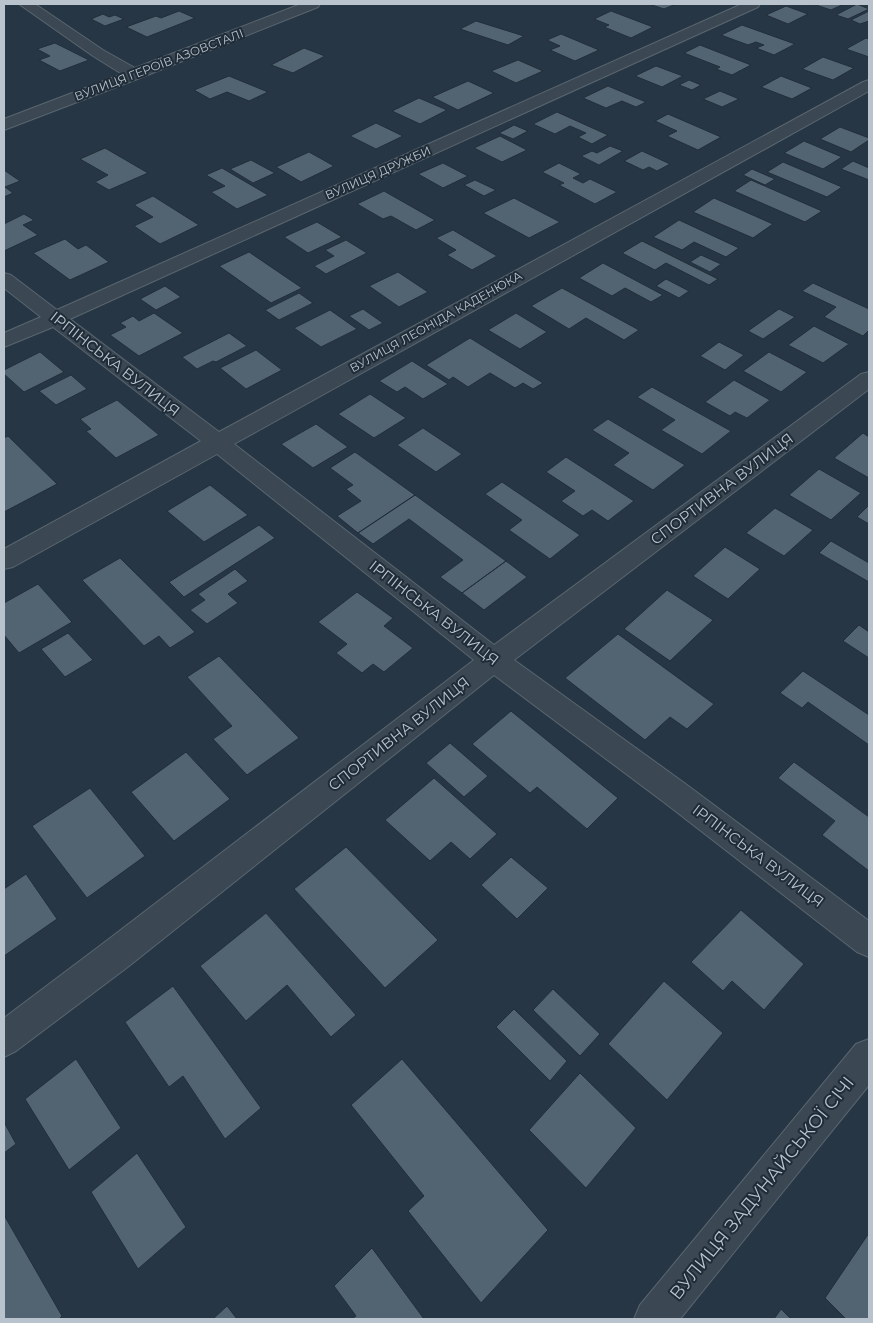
<svg xmlns="http://www.w3.org/2000/svg" width="873" height="1323" viewBox="0 0 873 1323" font-family="Montserrat,sans-serif">
<style>
.building{fill:#526371;stroke:#222f3a}
.lines{fill:none;stroke-linecap:round;stroke-linejoin:round}
.street-casing{stroke:#596670;stroke-width:2}
.street{fill:#3b4853;fill-rule:evenodd}
.labels{text-anchor:middle;stroke-width:4;stroke-linejoin:round;paint-order:stroke}
.far-street-label{font-size:12px;fill:#b8c3cd;stroke:#202d39}
.street-label{font-size:15px;fill:#b8c3cd;stroke:#202d39}
.near-street-label{font-size:18px;fill:#b8c3cd;stroke:#202d39}
</style>
<rect width="100%" height="100%" fill="#273644"/>
<!-- building -->
<path class="building" d="M649,4H676L664,9Z
M813,4H844L831,10Z
M857,4L869,9L848,19L836,15Z
M786,6L808,14L788,24L766,15Z
M179,11L195,18L147,37L126,27L156,16L161,18Z
M611,11L653,27L631,38L604,27L609,25L594,19Z
M869,11V21L860,24L851,20Z
M103,14L109,17L115,15L124,19L105,26L91,19Z
M476,21L524,36L508,45L460,29Z
M742,25L795,44L774,55L756,48L764,45L756,42L748,45L721,35Z
M561,34L599,50L575,61L550,50L560,46L547,40Z
M866,38L869,39V57L846,49Z
M55,43L89,60L60,71L39,60L50,56L37,49Z
M700,45L751,65L732,75L716,69L720,67L684,53Z
M304,48L325,56L293,73L271,65Z
M823,57L854,68L833,80L802,69Z
M518,60L543,71L516,83L491,71Z
M656,66L683,76L662,87L635,76Z
M229,76L268,92L249,101L227,92L210,99L194,90Z
M781,76L812,88L792,99L761,87Z
M689,80L701,85L692,90L679,85Z
M468,81L494,93L458,110L432,97Z
M608,86L646,102L636,107L622,101L606,108L583,98Z
M720,91L739,99L722,107L703,99Z
M419,98L447,110L420,124L392,111Z
M557,112L608,135L592,144L578,137L586,133L570,126L555,134L533,124Z
M668,114L721,137L698,150L667,136L677,131L655,121Z
M376,123L403,136L376,149L350,136Z
M514,125L528,131L513,139L499,133Z
M840,127L869,138V140L851,152L820,139Z
M500,136L527,150L502,162L474,148Z
M804,141L842,157L823,169L784,153Z
M610,146L623,151L599,165L581,156L592,151L597,153Z
M105,148L148,173L109,190L95,182L108,175L80,159Z
M642,151L670,164L657,171L649,167L643,170L624,161Z
M309,152L334,166L301,182L276,167Z
M251,160L275,173L253,183L230,169Z
M853,161L869,168V180L841,169Z
M783,162L842,187L827,197L767,172Z
M443,163L468,176L443,188L418,174Z
M559,163L581,174L573,178L583,183L590,179L617,192L595,204L559,185L564,183L542,172Z
M222,168L268,195L237,209L211,192L225,186L206,175Z
M752,169L775,179L765,185L743,175Z
M4,170L20,181L5,187L13,193L4,197Z
M475,180L496,190L484,196L464,185Z
M751,180L822,211L805,222L734,191Z
M384,191L435,220L416,230L391,216L383,219L357,204Z
M153,196L199,225L160,244L134,226L153,217L134,205Z
M514,198L560,222L529,238L483,213Z
M714,198L773,224L753,238L693,212Z
M24,214L34,220L23,225L38,235L4,251V224Z
M679,220L739,248L726,257L694,242L682,250L653,237Z
M317,222L342,237L308,253L284,237Z
M453,230L497,256L472,270L447,255L456,250L436,238Z
M65,239L78,249L86,245L109,262L70,280L33,253Z
M346,240L367,253L326,274L314,266L334,256L325,250Z
M642,241L718,279L709,285L666,263L655,270L622,253Z
M249,252L302,288L271,303L219,266Z
M701,255L721,264L710,272L690,262Z
M603,263L663,295L651,302L625,288L612,296L579,278Z
M398,272L428,292L399,307L369,286Z
M666,279L689,291L679,298L656,286Z
M813,283L869,309V330L863,336L824,317L836,307L802,291Z
M165,286L181,297L156,310L140,299Z
M562,288L639,330L624,340L586,318L569,329L531,306Z
M299,293L313,303L279,320L265,310Z
M363,309L383,323L369,330L349,316Z
M779,309L795,317L763,339L748,331Z
M330,310L357,329L321,347L294,328Z
M154,313L183,333L139,356L110,335L126,327L120,323L133,316L139,321Z
M516,313L547,332L520,349L488,330Z
M814,326L849,344L823,363L788,345Z
M229,333L247,346L216,362L213,361L197,369L182,357Z
M470,338L543,383L533,389L523,383L515,388L490,373L468,387L453,377L449,380L426,365Z
M719,342L744,355L725,370L700,356Z
M256,350L282,370L246,389L220,368Z
M40,352L64,372L24,392L4,374V370Z
M769,352L807,372L781,392L743,371Z
M412,361L448,384L423,399L405,387L397,392L379,381Z
M71,375L87,389L56,405L39,391Z
M734,380L770,400L747,418L735,412L730,416L705,402Z
M652,387L731,431L702,454L661,430L675,420L637,397Z
M370,394L406,418L374,438L338,414Z
M117,400L159,435L116,458L86,431L91,429L80,419Z
M608,419L685,465L653,490L613,465L629,453L592,430Z
M316,424L348,447L313,468L281,444Z
M423,428L462,454L436,472L397,445Z
M863,433L869,437V478L834,458Z
M8,436L57,484L4,512V438Z
M355,452L415,495L358,533L337,516L361,501L346,489L353,485L330,468Z
M566,457L634,501L608,521L592,510L583,516L561,501L575,491L546,472Z
M819,469L861,493L831,520L789,495Z
M502,482L580,535L550,559L509,530L522,520L485,494Z
M210,485L248,515L204,542L167,511Z
M415,495L506,561L462,593L440,577L463,560L409,519L373,544L358,533Z
M869,505V524L857,517Z
M775,508L813,530L784,556L746,533Z
M259,525L275,538L184,597L169,582Z
M831,541L869,563V582L819,553Z
M725,547L760,569L728,599L693,576Z
M120,558L195,632L170,648L159,636L144,646L82,580Z
M506,561L527,577L484,610L462,593Z
M235,569L248,581L228,594L238,603L207,624L190,610L205,600L198,594Z
M38,584L72,622L19,653L4,635V603Z
M667,590L713,620L670,661L624,629Z
M357,592L393,618L384,626L413,648L384,672L373,664L362,673L336,653L347,644L318,622Z
M859,625L869,632V658L843,641Z
M68,633L93,660L65,677L41,649Z
M618,634L714,704L687,729L670,717L645,740L565,678Z
M219,656L299,738L247,775L213,739L232,726L187,677Z
M803,671L869,715V745L808,702L802,708L780,693Z
M511,711L618,798L587,829L537,787L530,793L472,744Z
M450,743L488,776L464,797L426,763Z
M186,752L230,799L174,841L131,792Z
M794,762L869,817V871L822,835L835,821L778,778Z
M434,778L497,834L470,859L451,842L430,861L385,820Z
M90,788L145,856L87,898L32,826Z
M346,847L438,940L385,988L294,889Z
M511,857L548,888L517,919L481,885Z
M26,874L57,919L4,956V889Z
M741,910L804,964L764,1010L732,981L723,991L691,962Z
M266,913L356,1015L331,1037L287,985L246,1021L200,966Z
M664,981L723,1033L667,1100L608,1044Z
M173,986L261,1108L225,1139L183,1076L169,1087L125,1022Z
M553,989L600,1034L580,1056L533,1010Z
M514,1009L567,1061L550,1081L496,1027Z
M76,1059L121,1128L69,1170L25,1099Z
M402,1059L548,1230L481,1303L408,1211L424,1196L351,1105Z
M580,1073L636,1128L586,1188L529,1130Z
M4,1122L16,1144L4,1153Z
M137,1153L186,1227L138,1269L91,1192Z
M4,1215L62,1316L59,1319H4Z
M869,1233V1319H846L825,1298Z
M372,1248L424,1319H352L356,1316L334,1286Z
M227,1306L237,1319H213Z
M781,1309L791,1319H774Z"/>
<g class="lines">
<!-- street casing -->
<g class="street-casing">
<path id="street" d="M19,4H35L103,50L135,68L301,4H320L318,7L140,78L4,130V119L122,74L93,56Z
M742,4H760L758,7L70,319L219,432L863,82L869,80V91L234,444L494,645L861,374L869,372V389L514,660L687,785L869,921V957L857,952L665,803L494,675L129,966L16,1051L4,1057V1018L105,942L474,660L217,454L13,567L4,569V549L201,441L53,327L4,347V333L41,317L4,288V273L11,275L57,310Z
M869,1039V1085L680,1319H634L640,1305L856,1044Z"/>
</g>
<!-- street -->
<use href="#street" class="street"/>
</g>
<g class="labels">
<!-- far-street labels -->
<g class="far-street-label">
<text transform="translate(159 65) rotate(-21)" y="4">ВУЛИЦЯ ГЕРОЇВ АЗОВСТАЛІ</text>
<text transform="translate(378 173) rotate(-24)" y="4">ВУЛИЦЯ ДРУЖБИ</text>
<text transform="translate(436 322) rotate(-29)" y="4">ВУЛИЦЯ ЛЕОНІДА КАДЕНЮКА</text>
</g>
<!-- street labels -->
<g class="street-label">
<text transform="translate(115 364) rotate(38)" y="5">ІРПІНСЬКА ВУЛИЦЯ</text>
<text transform="translate(722 489) rotate(-37)" y="5">СПОРТИВНА ВУЛИЦЯ</text>
<text transform="translate(434 613) rotate(38)" y="5">ІРПІНСЬКА ВУЛИЦЯ</text>
<text transform="translate(399 734) rotate(-38)" y="5">СПОРТИВНА ВУЛИЦЯ</text>
<text transform="translate(758 856) rotate(37)" y="5">ІРПІНСЬКА ВУЛИЦЯ</text>
</g>
<!-- near-street labels -->
<g class="near-street-label">
<text transform="translate(762 1188) rotate(-51)" y="6">ВУЛИЦЯ ЗАДУНАЙСЬКОЇ СІЧІ</text>
</g>
</g>
<!-- border -->
<rect width="873" height="1323" fill="none" stroke="#b8c3cd" stroke-width="10"/>
</svg>
